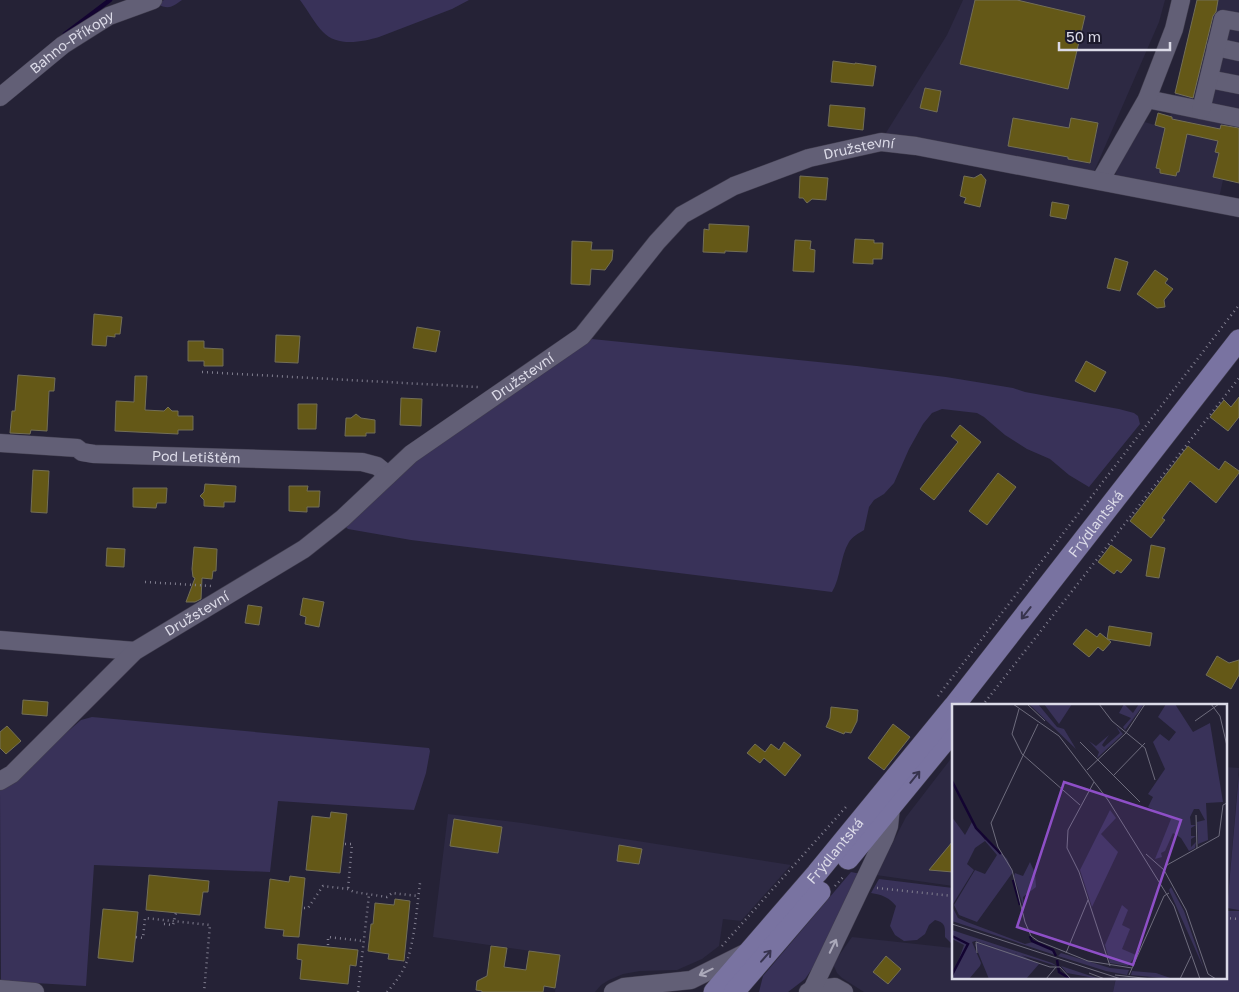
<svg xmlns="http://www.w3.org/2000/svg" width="1239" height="992" viewBox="0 0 1239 992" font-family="'Golos Text',sans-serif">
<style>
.built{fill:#2d2943}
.green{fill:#393259}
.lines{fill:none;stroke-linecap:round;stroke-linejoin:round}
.stream{stroke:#130431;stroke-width:4.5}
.building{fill:#645817;stroke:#736f57}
.minor-casing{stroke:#403d4e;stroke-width:19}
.major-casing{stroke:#403d4e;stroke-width:22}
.path{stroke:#807e8f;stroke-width:2.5;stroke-dasharray:1 4;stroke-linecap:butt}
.minor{stroke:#625f76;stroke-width:18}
.major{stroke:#7973a1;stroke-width:21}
.oneway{stroke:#38344f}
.oneway2{stroke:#aba9ba}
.labels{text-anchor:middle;stroke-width:5;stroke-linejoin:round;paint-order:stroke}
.street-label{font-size:14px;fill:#dcdbe8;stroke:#1c192c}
.inset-river{fill:none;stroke:#130431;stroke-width:2.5}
.inset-road{fill:none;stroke:#6e6c7d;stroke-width:1}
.view{fill:#8e4fc7;fill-opacity:0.15;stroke:#8e4fc7;stroke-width:2.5}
.inset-edge{fill:none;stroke:#dcdbe8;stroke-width:2.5}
</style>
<rect width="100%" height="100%" fill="#252236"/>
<!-- built -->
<path class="built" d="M963,0H1165L1159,22L1093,174L884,136L947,35Z
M1197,0H1239V183L1223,180L1219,198L1118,177L1116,174L1117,165L1141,121L1155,125L1158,113L1170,116Z
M953,756V886L876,875L906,817Z
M1225,767L1239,768L1227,908H1225Z
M448,814L522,823L791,865L741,921L723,919L719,946L702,959L677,970L640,971L623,974L609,980L601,985L595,992H555L559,955L433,937Z
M852,937L953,948V978H1116L1113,992H864L842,978L837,973L833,964Z"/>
<!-- green -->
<path class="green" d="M164,0H182C172,7 169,10 157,4Z
M300,0H469L452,9L379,37C362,42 337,47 323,32C315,24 307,9 300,0Z
M592,339L857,366L946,377L1013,388L1025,392L1119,409L1134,413L1138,416L1140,424L1089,487L1069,475L1050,459L1027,449L1005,435L984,417L977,413L942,409L932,413L923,424L909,449L894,483L884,494L874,500L869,507L864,530C859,533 852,537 849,542C840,557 841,577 832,592L411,540L348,529L345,526L421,457L473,419L529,384L588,341Z
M92,717L429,748L430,751L426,773L414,810L278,801L270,872L94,865L86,986L1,981L0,790L81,720Z
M1239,774V910L1227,908Z
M851,872L861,874L814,966L805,979L788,992H759L763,976Z
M879,879L953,888V945L945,937C945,927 946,923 935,920L929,925L925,934L917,940L904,941L895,935L890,926L896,906C889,897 882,895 871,893Z
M1225,911H1239V992H1113L1116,978H1225Z"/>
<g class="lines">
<!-- stream -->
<path class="stream" d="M65,34L110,0"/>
</g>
<!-- building -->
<path class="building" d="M975,0H1017L1085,16L1068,89L960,64Z
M1197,0H1218L1216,12L1213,16L1193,98L1175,93Z
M833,61L855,64V63L876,66L873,86L831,82Z
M925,88L941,91L937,112L920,108Z
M830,105L865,108L863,130L828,126Z
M1158,113L1172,117V119L1220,129L1221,125L1239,128V183L1213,177L1219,153L1215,152L1218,141L1187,134L1179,172H1177L1176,176L1160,173V169L1156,168L1165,128L1155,125Z
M1013,118L1069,128L1071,118L1098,123L1090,163L1068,159V157L1008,146Z
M981,174L986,180L980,207L964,203L966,198L960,196L964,176L974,178Z
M800,176L828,178L826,200L812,199L807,203L803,198H799Z
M1052,202L1069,205L1066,219L1050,216Z
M709,224L749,226L747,252L725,251V253L703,252L704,229L709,230Z
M855,239L874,240V243H883L882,259H873V264L853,263Z
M795,240L811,241L810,249L815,250L814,272L793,271Z
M572,241L592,242L591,250H613L612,260L605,270L591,269L590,285L571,284Z
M1115,258L1128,262L1120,291L1107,288Z
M1155,270L1168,279L1165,283L1173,289L1164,300L1165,307L1157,308L1137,294Z
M94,314L122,317L120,334H115V337L107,336L106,346L92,345Z
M417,327L440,331L436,352L413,348Z
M276,335L300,336L298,363L275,362Z
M188,341H204V348L223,349V366H204V361H188Z
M1086,361L1106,372L1095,392L1075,381Z
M18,375L55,378L54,391H49L47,431L31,430L30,434L10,433L12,411H15Z
M135,376H147L145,410L164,411L168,407L172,411H178V416H193V430H178V434L115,431L116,401L134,402Z
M1239,397V417L1228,431L1210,417L1224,400L1231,407Z
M401,398L422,399L421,426L400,425Z
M298,404H317L316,429H298Z
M356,414L361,418L375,420V433H366V436H345L346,418H351Z
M960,425L981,442L934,500L920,489L958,442L951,436Z
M1188,446L1219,470L1225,461L1239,471V473L1216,503L1190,481L1162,518L1165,520L1151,538L1130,521Z
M33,470L49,471L47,513L31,512Z
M998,473L1016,487L987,525L969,511Z
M205,484L236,486L235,502H224V507L204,506V500L200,496L204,492Z
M289,486H308L307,491H320L319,507H307V512L289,511Z
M133,488H167L166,503H157L156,508L133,507Z
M1111,545L1132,560L1121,573L1117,570L1114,574L1098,562Z
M1151,545L1165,548L1159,578L1146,576Z
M194,547L217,549L216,571H213L212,579L202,578L201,599L195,602H186L195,578L193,577L192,569Z
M107,548L125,549L124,567L106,566Z
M303,598L324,602L319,627L305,624L306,617L300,615Z
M248,605L262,607L259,625L245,623Z
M1109,626L1152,633L1150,646L1107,639Z
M1086,629L1097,637L1100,633L1111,642L1103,651L1098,647L1089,657L1073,644Z
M1217,656L1229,663L1239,660V675L1231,689L1206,675Z
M23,700L48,702L47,716L22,714Z
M831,707L858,710L857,721L851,733L845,732L844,734L826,727L830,718Z
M893,724L910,737L884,770L868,758Z
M7,726L21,741L6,754L0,748V732Z
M784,742L801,755L785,776L764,758L760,763L747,753L755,744L765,752L771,744L779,750Z
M331,812L347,814L340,873L306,870L312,816L330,818Z
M454,819L502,827L498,853L450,846Z
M953,841V872L929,870Z
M619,845L642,849L639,864L617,861Z
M149,875L209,881L208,892H203L200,915L146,910Z
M290,876L305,878L299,937L283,936L284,930L265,928L270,879L289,882Z
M395,899L410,901L404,961L388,959L389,954L368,951L371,924H373L375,903L394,905Z
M103,909L138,912L133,962L98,958Z
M298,944L358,950L356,966L350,965L348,984L300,979L302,960L297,959Z
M491,946L507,948L504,967L526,970L529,951L560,955L555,988L544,986L543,992H482V991L476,990L477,981L487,976Z
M886,956L901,969L888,984L873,972Z"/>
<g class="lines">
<!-- minor casing -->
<g class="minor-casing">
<g id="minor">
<path d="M1216,47L1239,52"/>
<path d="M1209,79L1239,85"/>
<path id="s1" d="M0,97L63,45L109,16L153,0"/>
<path d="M1147,99L1239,118"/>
<path d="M1201,110L1223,19L1239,22"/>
<path d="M1100,181L1147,99L1174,29L1181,0"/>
<path id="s2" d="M0,443L77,448L82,452L94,454L362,462L377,466L388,475"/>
<path d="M0,640L135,651"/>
<path id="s3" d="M0,781L12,774L135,651L304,549L343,518L411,454L582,336L657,242L682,215L734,186L809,158L881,142L916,146L1239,208"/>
<path d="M0,989L35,992"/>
<path d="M613,992L624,987L691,980L745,953"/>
<path d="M808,992L812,990L835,987L844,992"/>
<path d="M813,992L812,990L885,837L889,826L891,807"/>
</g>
</g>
<!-- major casing -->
<g class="major-casing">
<g id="major">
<path id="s4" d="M954,706L1239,340"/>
<path d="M848,859L953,731"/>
<path id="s5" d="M714,992L817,873L953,707"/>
<path d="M734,992L820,892"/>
</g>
</g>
<!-- path -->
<path class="path" d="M202,372L478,387
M145,582L212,586
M938,696L1239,305
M982,706L1239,378
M345,844H352L348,889
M835,886L845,875
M877,888L953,896
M304,908H308L323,886L348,889L354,892L387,897L392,893L418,896
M1225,918L1239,919
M164,924L173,925L176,913
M136,937L143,938L145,918L210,925L204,992
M328,945V937L364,941
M722,946L846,807
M358,992L369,895
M387,992C396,982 404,971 408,958C415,936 417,906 420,883"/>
<!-- minor -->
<use href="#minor" class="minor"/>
<!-- major -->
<use href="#major" class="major"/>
</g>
<!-- one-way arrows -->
<defs><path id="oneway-shaft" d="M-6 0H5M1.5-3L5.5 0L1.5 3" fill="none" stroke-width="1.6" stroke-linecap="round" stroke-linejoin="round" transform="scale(1.25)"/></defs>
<g class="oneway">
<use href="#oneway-shaft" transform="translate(1026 613) rotate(128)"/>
<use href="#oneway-shaft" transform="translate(915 777) rotate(-51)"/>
<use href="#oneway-shaft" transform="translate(766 956) rotate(-49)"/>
</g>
<g class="oneway2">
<use href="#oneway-shaft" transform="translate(833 946) rotate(-64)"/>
<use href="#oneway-shaft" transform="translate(706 972) rotate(154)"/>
</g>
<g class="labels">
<!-- street labels -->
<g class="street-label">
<text dy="5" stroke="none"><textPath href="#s1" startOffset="91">Bahno-Příkopy</textPath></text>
<text dy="5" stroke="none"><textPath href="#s3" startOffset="1084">Družstevní</textPath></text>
<text dy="5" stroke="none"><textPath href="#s3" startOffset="664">Družstevní</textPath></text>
<text dy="5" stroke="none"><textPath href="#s2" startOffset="198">Pod Letištěm</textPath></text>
<text dy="5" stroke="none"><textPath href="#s4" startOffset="231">Frýdlantská</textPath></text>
<text dy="5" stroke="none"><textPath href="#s3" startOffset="260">Družstevní</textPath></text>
<text dy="5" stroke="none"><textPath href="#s5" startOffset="186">Frýdlantská</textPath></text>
</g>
</g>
<!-- overview -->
<g transform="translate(952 704)">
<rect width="275" height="275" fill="#252236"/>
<path d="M77,0H86L105,23L112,25L124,45ZM92,0H120L107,20ZM172,0L181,9L187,0H192L173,26L171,23L179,14L167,9ZM214,0H223L241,28L258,19L271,98L254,99L256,136L246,140L245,118L253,116L247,105H242L238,113L239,121H244L239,124V132H244L239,135V143L244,138L243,144L237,147L229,134L221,129L213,147L209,149L210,153L203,155L219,115L196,103L201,93L196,90L213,65L201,38L208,30L217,37L224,28L206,13ZM164,22L171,30L145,54L147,48L137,37L144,42L157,31L150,41L152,43L168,29ZM158,106L164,114L149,130L166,148L140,203L128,166ZM0,113L13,131L20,118L33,136L35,134L55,155L61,168L25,218L7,211L2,201L23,166L33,170L45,151L33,137L23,144L15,160L22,166L1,200ZM78,158L83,169L84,183L71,193L72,205L62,172L63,169L71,172ZM219,183L232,207L252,265L217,186ZM170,201L176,206L170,221L178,225L170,245L184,251L176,262L158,259L153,241ZM0,202L6,214L15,218L73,240L81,238L100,246L103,251L0,217ZM0,226L100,259L105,262L23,237L20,238L29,259L28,262L17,275H0L12,241L0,235ZM25,238L69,251L87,260L74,275H37L23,241ZM109,249L158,264L177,266L175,271L154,267L106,252ZM109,262L148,275L115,269ZM180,267L204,269L221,275L179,271Z" fill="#393259"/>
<path class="inset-river" d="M0,77L24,124L49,150M61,176L68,201M0,232L16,240L0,271M78,232L80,237L101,246L104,252M105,256L107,268L117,274"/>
<path class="inset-road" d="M61,0L107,32L156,96L222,202L248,275M75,0L93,17M147,0L160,17L193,44L203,76M259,0L268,12L275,42M67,5L60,30L70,50L128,101M243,17L267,0M86,20L39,119L46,143L60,166L73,218L79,232L86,237L136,257L180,264M128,38L188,98M135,66L174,29L193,0M162,71L193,39M142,78L116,126L115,144L127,168L158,262M244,111L245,144M194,150L212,166M0,220L169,275M25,249L24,238L98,263H108L119,275M114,249L136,196M137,269L153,275M163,271L200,275M177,271L212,192L217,189M94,275L104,263M228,275L239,252M264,275L256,270L234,206L212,166L215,161L267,132L271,101L275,99"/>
<path class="view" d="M112,78L229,116L181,261L65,223Z"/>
<rect width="275" height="275" class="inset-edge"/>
</g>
<!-- scale -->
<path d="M1059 42v8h111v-8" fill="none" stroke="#dcdbe8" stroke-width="2.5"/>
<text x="1066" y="42" font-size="15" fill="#dcdbe8" stroke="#1c192c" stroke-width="4" paint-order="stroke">50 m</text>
</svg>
